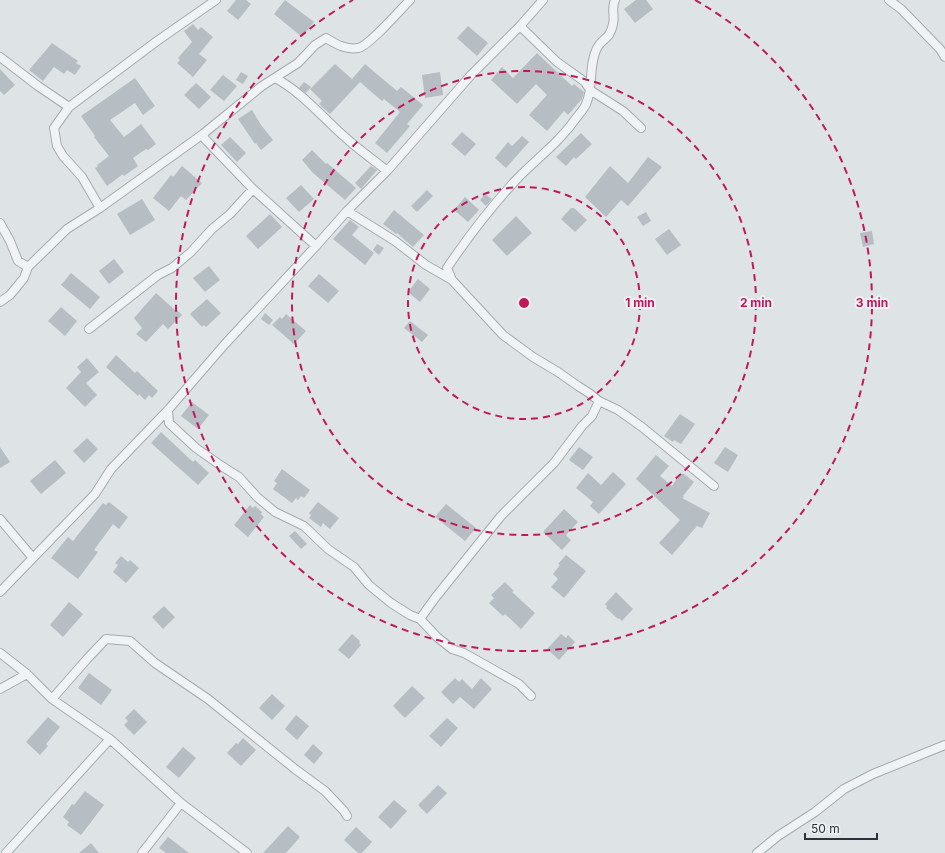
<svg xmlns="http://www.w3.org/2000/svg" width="945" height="853" viewBox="0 0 945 853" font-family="Inter,sans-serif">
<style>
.building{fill:#b6bdc3}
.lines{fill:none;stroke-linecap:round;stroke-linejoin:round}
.minor-casing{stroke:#a4abb0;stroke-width:10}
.minor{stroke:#f0f3f5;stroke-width:8}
.ring{fill:none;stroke:#c2185b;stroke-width:2;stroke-dasharray:7 5}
.centre{fill:#c2185b;stroke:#edf1f4;stroke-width:2}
.ring-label{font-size:12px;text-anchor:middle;font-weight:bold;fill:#c2185b;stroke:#edf1f4;stroke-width:4;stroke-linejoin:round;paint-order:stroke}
</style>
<rect width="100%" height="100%" fill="#dee3e6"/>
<!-- building -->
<path class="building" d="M236,0H246L251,4L238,20L227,11Z
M285,0L314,22L302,37L274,14Z
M636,0H646L653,9L635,23L624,9Z
M193,24L198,30L201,27L213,37L199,54L207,60L193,77L177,63L180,60L178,58L192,42L184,31Z
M468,26L488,43L477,56L457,38Z
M52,43L78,61L76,63L81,66L75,75L67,70L64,74L54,67L43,81L29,70Z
M537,53L572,86L574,84L584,92L582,99L568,115L564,111L547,131L529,115L547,95L536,84L517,104L491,80L502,67L513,78Z
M335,64L352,79L365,64L397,91L401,87L423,105L407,124L410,126L387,153L375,143L400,112L384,99L382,101L360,82L330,114L319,104L322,101L310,89Z
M0,69L15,85L4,95L0,91Z
M241,72L248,76L243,84L236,80Z
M440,72L443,95L425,98L422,75Z
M223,75L237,86L224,101L210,90Z
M135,78L155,106L143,115L135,103L110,120L124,137L141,124L156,144L148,150L146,149L133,158L138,166L124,176L123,174L107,186L95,168L98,166L97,165L109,156L94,137L95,136L81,116Z
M304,82L311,87L306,93L299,88Z
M196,83L211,97L199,109L184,95Z
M252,110L261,125L273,140L261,150L256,143L255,144L238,119Z
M462,132L476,144L465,156L451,144Z
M581,133L592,144L576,159L574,157L566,166L556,157Z
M522,136L529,142L506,168L495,158L508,142L512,146Z
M230,137L246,153L237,162L221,145Z
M312,150L326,164L327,163L356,188L345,200L313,173L302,160Z
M648,157L662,167L628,206L621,200L606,217L585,197L610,166L628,183Z
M182,166L202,183L186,200L181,196L169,211L153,198L171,175L173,177Z
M371,166L377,170L361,189L355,183Z
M301,185L314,199L299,212L286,198Z
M427,190L433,196L417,212L411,206Z
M485,194L492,199L486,206L480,200Z
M465,197L479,210L468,222L454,210Z
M142,199L155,220L130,235L117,214Z
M571,208H574L587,220L575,232L561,219Z
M394,210L424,235L413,247L397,233L396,234L383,224Z
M646,212L651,221L643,226L637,217Z
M270,214L282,227L258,249L246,236Z
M516,216L532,233L507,256L492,240Z
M350,220L359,227L352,235L374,253L365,265L333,239Z
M669,229L681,245L667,255L655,239Z
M872,231L874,244L863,247L860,233Z
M377,244L384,248L379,255L373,250Z
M114,259L124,272L109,284L99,271Z
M209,266L220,280L205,292L193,278Z
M71,273L100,297L90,309L61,285Z
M319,274L339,291L328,303L308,286Z
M418,279L430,289L420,302L408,292Z
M156,293L175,310L176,309L182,315L168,329L163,324L146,342L136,334L142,328L134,318Z
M207,299L221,313L206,327L204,325L202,327L190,314Z
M61,307L77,321L65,336L48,321Z
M265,313L273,320L269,325L261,319Z
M286,314L306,331L294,344L272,325L280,317L282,319Z
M410,321L428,335L422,342L404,328Z
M116,355L135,373L137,371L158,391L152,398L149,395L145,400L139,394L138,396L106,367Z
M87,358L99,372L86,383L97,395L85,407L66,388L81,372L77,367Z
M192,402L209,415L198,429L181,416Z
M680,414L695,424L681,444L674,440L673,442L664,436Z
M161,432L193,462L195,460L209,473L198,485L151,443Z
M87,438L98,449L84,463L73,451Z
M0,447L10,462L0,468Z
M579,447L593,457L583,470L569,460Z
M725,447L738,455L728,472L714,463Z
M656,455L669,466L660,476L672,486L680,474H684L694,482L683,496L684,497L682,498L710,513L702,528L697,526L672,555L659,543L680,520L636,479Z
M55,460L66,473L41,494L30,481Z
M282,469L310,490L304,498L301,496L298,500L296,498L292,503L273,489L277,483L274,481Z
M613,472L626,484L599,514L590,506L593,502L576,488L588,473L601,485Z
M109,502L128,517L119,529L113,524L94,550L98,552L78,579L51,558L68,537L73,541L103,503L106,505Z
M318,502L339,518L330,529L323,523L321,527L309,518L311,515L309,513Z
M446,504L476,528L465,541L435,517Z
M250,505L253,508L255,506L262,512L261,514L264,517L248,537L234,525Z
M564,509L578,522L566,535L571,540L562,550L543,532Z
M295,531L307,544L301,549L289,536Z
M566,555L586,571L564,598L551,587L558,579L553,574L560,565L558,564Z
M121,556L128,562L130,560L139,568L126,583L113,572L118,565L115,563Z
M505,582L514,591L512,592L535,613L521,629L505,614L503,616L489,603L494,598L491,595Z
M616,592L633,609L622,621L619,618L618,619L606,608L607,606L605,604Z
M69,602L83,614L63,637L50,625Z
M164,606L175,617L163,629L152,617Z
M352,634L360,641L359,643L361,645L349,659L338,650Z
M561,634L566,638L568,635L575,642L559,660L547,649Z
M89,673L112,690L101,705L78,688Z
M455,678L459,682L462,679L472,689L481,678L492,689L474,709L460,697L453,704L441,692Z
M412,686L425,698L405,718L393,706Z
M272,694L285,706L272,720L259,708Z
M134,709L147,722L134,735L124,725L128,721L125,718Z
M296,715L309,726L297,740L285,729Z
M48,717L60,727L46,744L48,746L40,755L26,742Z
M447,718L458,728L441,747L429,736Z
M243,738L256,750L241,766L227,753L236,743L238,744Z
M313,744L323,753L314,764L304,755Z
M183,747L196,758L179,778L166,767Z
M438,785L447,793L427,814L418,805Z
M85,791L104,805L81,835L67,825L69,822L63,817L72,804L74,805Z
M394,800L407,811L391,829L378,817Z
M288,826L300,837L286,853H263Z
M356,827L372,842L362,853H358L344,840Z
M168,837L189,853H166L159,848Z
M91,843L99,853H79Z"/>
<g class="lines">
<!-- minor casing -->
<g class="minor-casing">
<path id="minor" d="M889,0L901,9L940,49L945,57
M520,26L557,62L585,82L590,90L623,111L641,128
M0,57L38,86L69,107
M275,78C302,92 323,118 346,138C359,150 374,160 387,171
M203,134L205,139L253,189L316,246
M100,208L82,177L63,156L57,146L54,128L69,107L157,41L216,0
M347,211L395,241L426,265L452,280L503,335L533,357L558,372L578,386L589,393L599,401L618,410L642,427L714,486
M0,223L10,241L18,261L28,267
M452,280L447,268C468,237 491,207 516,180C537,158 560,142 577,117C580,113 584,109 586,104C594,87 588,66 597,48C602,38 610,40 613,24C615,15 611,8 615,0
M0,302L10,295L24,278L28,267L67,229L100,208L203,134L262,86L298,63L315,45L326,38C336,44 345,50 358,48C368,47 401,9 410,0
M89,329L158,275L172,268L191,252L212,229L230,214L253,189
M168,410L169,423L196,448L220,465L239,477L257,497L275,512L304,526L328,549L354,567L369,585L391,603L410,615L420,619L437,637L452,649L464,653L519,684L531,696
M0,519L33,558
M0,592L95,494L111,469L168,410L225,344L316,246L347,211L387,171L471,75L520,26L543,0
M420,619L435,598L501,516L554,463L582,426L592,416L599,401
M0,653L27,674L52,699L110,739L181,803L247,853
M0,689L27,674
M52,699L87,659L106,639L130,641L155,663L208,699L295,769L325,791L344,811L347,816
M6,853L110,739
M142,853L181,803
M757,853L778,836L815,812L844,789L873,774L945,745"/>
</g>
<!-- minor -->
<use href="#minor" class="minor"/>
</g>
<!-- distance rings -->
<g class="ring">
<circle cx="524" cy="303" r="116"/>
<circle cx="524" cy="303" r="232"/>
<path d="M695 0A348 348 0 1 1 353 0"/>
</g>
<circle cx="524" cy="303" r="6" class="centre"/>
<g class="ring-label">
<text x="640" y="307">1 min</text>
<text x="756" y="307">2 min</text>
<text x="872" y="307">3 min</text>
</g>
<!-- scale -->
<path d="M805 833v6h72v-6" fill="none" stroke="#29333c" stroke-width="2"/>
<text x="811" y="833" font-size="12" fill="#29333c" stroke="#edf1f4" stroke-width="3" paint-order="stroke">50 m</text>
</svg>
